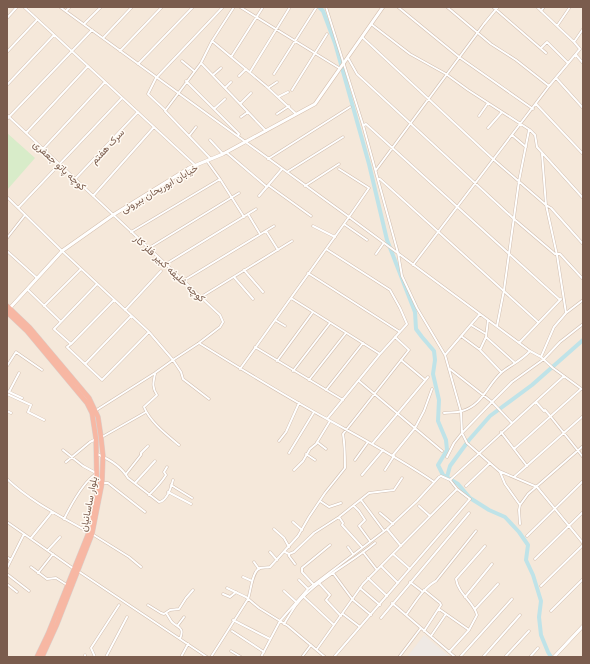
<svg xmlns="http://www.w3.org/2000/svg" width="590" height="664" viewBox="0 0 590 664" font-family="Montserrat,Vazirmatn,sans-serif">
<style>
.residential{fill:#f5e8da}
.industrial{fill:#efe9e4}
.green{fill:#d8ecc9}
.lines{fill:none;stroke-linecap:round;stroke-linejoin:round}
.river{stroke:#bfe3e8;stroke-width:4}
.street-casing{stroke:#d1beb0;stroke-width:3}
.secondary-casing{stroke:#d6c0b0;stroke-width:4}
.highway-casing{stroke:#dad1cd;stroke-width:5.5}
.street{stroke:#fff;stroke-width:2}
.secondary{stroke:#fff;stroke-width:3}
.highway{stroke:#f7b7a3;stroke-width:4.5}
.labels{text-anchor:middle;stroke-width:3;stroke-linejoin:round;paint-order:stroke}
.street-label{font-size:10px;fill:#7a5c4d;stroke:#fffaf3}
</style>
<rect width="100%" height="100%" fill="#fdf6ec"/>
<!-- residential -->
<path class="residential" d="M7,7H583V657H7Z"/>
<!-- industrial -->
<path class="industrial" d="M424,635L450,657H407Z"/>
<!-- green -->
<path class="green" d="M7,133L35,158L7,190Z"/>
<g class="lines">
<!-- river -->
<path class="river" d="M319,7L323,11L335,43L369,164L387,240L415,312L416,329L422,337L434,351L435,360L433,374L439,400L438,421L446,440L447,450L438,465L443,475L458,484L470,498L489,510L505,517L519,532L528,545L526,560L533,575L541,601L539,617L541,635L548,652L551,657
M447,477L450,466L469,440L490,416L532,385L583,340"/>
<!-- street casing -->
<g class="street-casing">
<path id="street" d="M24,7L195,165
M60,7L349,217L240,369
M240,7L339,68
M326,7L363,125L398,253L402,276L417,308L445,355L461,412L462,433L467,443L499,471L537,487L583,543
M398,7L459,57L533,109
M447,7L491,44L516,60L549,86
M493,7L546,53
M537,7L574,42
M66,11L70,7
M541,11L544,7
M7,18L17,7
M84,24L101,7
M371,24L410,54L446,74L468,90L530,130L535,135L537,147L583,198
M557,26L570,7
M362,37L493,159L546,205L551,208L583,244
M103,38L132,7
M212,41L266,86L296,114
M541,48L547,42L568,63
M120,51L162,7
M7,52L37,20
M576,55L583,63
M231,57L263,7
M348,58L357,74L514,219L555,254H560L583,279
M182,61L194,71
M201,63L266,131
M138,64L193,7
M250,72L290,7
M274,74L316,8
M213,75L221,68
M239,76L246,69
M556,78L583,108
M186,81L239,134L238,136
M7,85L54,35
M225,88L231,82
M268,88L277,82
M292,90L327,34
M278,97L288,92
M240,104L251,93
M536,104L583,154
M214,109L225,99
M165,110L148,94L156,78L223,7
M277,114L289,106
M7,115L220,315L223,322L220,327L199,343
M479,116L488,103
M241,117L248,112
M7,119L92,30
M364,125L366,124L560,300
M488,128L502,112
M26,133L88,66
M512,135L526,147
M189,136L196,127
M210,140L223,154
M43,149L105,82
M226,152L267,187
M211,159L165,111L201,63L212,41L234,7
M268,159L350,107
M207,161L220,179L244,217
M339,169L369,188L349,217L530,351L541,357L553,368L583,390
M376,170L484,24L498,7
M287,172L343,137
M75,179L138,112
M378,179H380L538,322
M268,185L311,216
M305,186L339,164
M93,196L154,127
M259,196L282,169
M7,197L62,251L149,332L173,360L181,372L183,379L209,399
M18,208L122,98
M248,214L260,234
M344,224L367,240
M313,226L335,237
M266,231L278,250
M131,232L220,179
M7,238L25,215
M149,248L239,193
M326,249L390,290L400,308L407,324L380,354L327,419
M7,251L37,278
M376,254L383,244
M166,264L256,209
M413,265L549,86L580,49L574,42L583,29
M244,270L263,292
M308,273L400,332
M234,277L253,299
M183,281L274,226
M97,284L54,329L71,344L67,347L102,380L149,332
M27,289L60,321
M201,297L292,241
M291,298L380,354
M44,306L81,269
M125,310L161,271
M566,313L583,300
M275,320L285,326
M471,325L486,334
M497,326L504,290L519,181L529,130
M461,336L480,350L501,372
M486,337L515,363
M519,343L561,299
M71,344L114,300
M255,347L343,400
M480,350L486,337L488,320
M445,355L480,314
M541,357L554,327L566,313L557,255L546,205L542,154
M401,360L425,380
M277,361L313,312
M85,364L131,316
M7,366L16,352L42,370
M450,369L492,402L512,423
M293,371L330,323
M155,374C153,383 152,388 157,395L144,407C150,422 167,435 179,445
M309,380L346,333
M359,381L442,451
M326,390L363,343
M7,391L22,398
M9,392L19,373
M7,394L31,405L28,412L44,420
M536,402L544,411L545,410L551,417L583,457
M7,411L11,413
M95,411L155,373L173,360L199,343C241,369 283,395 327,419C363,439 399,458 434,482
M444,413C449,412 457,413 462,411C483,405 487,385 502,372C511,365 522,360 530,351
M501,432L527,466
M102,437L146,412
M279,441L286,432L299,403
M317,442L326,449
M372,444L428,377
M514,449L581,389
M63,450L83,466L96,473
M289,453L314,412
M97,454C109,459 121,466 128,478L159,502C167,501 171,488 173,480
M306,454L315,460
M393,455L415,428L424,411L432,389
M447,457L454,443L462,433L492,402L512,382L544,359L560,342L583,324
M355,460L368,442
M66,462L90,442L96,439
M294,470L303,461L310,449L316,444L330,421
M385,470L394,456
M500,472L505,484L520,505
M126,474L141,455V453L148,446
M362,475L383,450
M514,477L583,416
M7,479C30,501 60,516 88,532
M102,483H108L145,512
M135,483L155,461
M171,485L192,498
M466,486L490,463
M168,492L191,504
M149,495C156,488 161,483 166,475L164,472L167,467
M361,500L384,531
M320,501L329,507L341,503
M354,506L359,511L365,520L359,526L370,541
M419,506L430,516
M380,513L393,524
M339,517L343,523L342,525L362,547
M64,519C71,505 83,482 96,474
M7,522L74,569
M293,522L302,530
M520,524L519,510L520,505L528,494L583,446
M274,529L284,538L289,547
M387,529L401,546
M92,534L129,557L141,567
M527,536L583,481
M31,538L52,512
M348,547L353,554
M48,550L60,537
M270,552L277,560
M285,552L289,554L294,552L314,533L339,517L369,493L394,490L402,478
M363,552L377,570
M289,554V556L295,564
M393,554L410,569
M7,557L11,560
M535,559L583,512
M254,562L259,569
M381,566L398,583
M31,567L47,579L56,578L67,585
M7,568L24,534
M78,571L207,657
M38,573L53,554
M333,573L353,600L371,615
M7,574L29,591
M243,577L252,581
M368,578L387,596
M299,580L308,589
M410,582L423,592
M319,583L330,595L326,600L341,616
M7,584L17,592
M313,584L302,572V568L330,545
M541,586L583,545
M227,588L246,597L259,608L288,626L325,657
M360,588L380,605
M284,591L296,602
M223,594L230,597L236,592
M304,597L334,625
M465,597L492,564
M392,603L455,657
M148,605L161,613L164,614L170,610L179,609L186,598L193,590
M439,609L469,630
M475,609L498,584
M551,611L583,579
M166,613C168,615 170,620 172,622C178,628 185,627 180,639
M343,614L360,627
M406,615C415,603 423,588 436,581L476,531
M381,618L469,513
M233,620L270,639
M284,624C288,617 292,611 296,605C317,579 350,564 375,543
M178,625L184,617
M232,631L264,652
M424,631L441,605L440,603L424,590
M431,636L446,614
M317,649L363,584L457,489
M231,651L241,657
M449,652L469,630L477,615C474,602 458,594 456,579L485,546
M85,657V655
M95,657L91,648L119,605
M106,657L127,617
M181,657L188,644
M211,657L248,599C251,591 252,571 260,568C263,567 267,568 270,567L298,536L309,517L325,493L345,468C345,457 345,445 343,434L409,350L395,337
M261,657L280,621L308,589L387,529L417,501L439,477L441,476L450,480
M302,657L311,645
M334,657L470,499L457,489L450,480L564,376
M399,657L421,628
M460,657L512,599
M483,657L520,615
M505,657L529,631
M530,657L538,648"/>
</g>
<!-- secondary casing -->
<g class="secondary-casing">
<path id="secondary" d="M9,309L62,251L113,215L189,168L223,154L315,104L383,7
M554,657L583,626"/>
</g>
<!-- highway casing -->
<g class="highway-casing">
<path id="highway" d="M7,306L30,328L89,398L98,417L101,437L103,456L102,483L92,534L57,624L42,657
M7,312L27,331L87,403L92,413L96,439L97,495L89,532L48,634L37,657"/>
</g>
<!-- street -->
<use href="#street" class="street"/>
<!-- secondary -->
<use href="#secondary" class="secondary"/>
<!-- highway -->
<use href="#highway" class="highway"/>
</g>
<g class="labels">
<!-- street labels -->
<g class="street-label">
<text transform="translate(107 146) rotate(-47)" y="4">سرک هفتم</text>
<text transform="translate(60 165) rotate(43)" y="4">کوچه پاتو جعفری</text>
<text transform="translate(159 188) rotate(-30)" y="4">خیابان ابوریحان بیرونی</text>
<text transform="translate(170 268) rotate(43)" y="4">کوچه خلیفه کبیر فلز کار</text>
<text transform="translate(88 504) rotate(-79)" y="4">بلوار ساسانیان</text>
</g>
</g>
<!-- border -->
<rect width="590" height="664" fill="none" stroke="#7a5c4d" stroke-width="16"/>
</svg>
